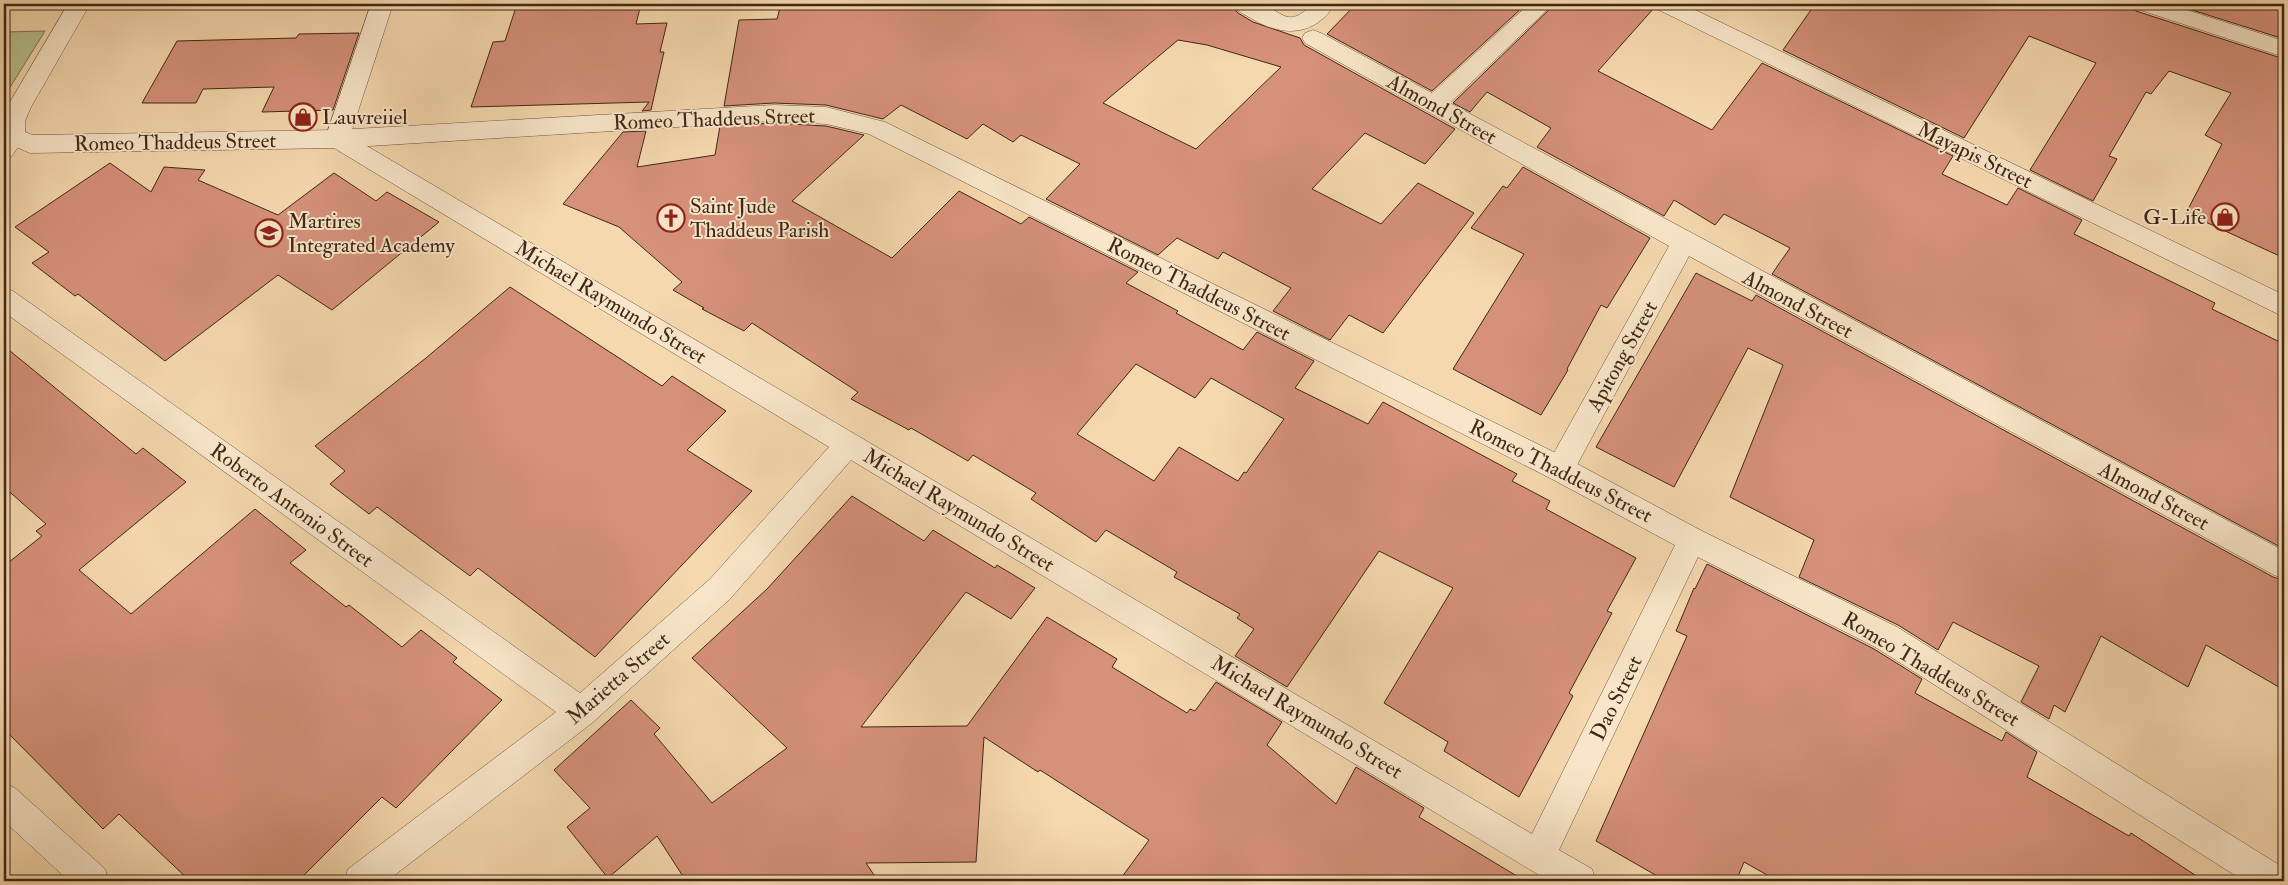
<svg xmlns="http://www.w3.org/2000/svg" width="2288" height="885" viewBox="0 0 2288 885" font-family="'IM FELL Double Pica',serif">
<style>
.green{fill:#b7c08e;stroke:#7a7452}
.building{fill:#d6917b;stroke:#3e2717;fill-rule:evenodd}
.lines{fill:none;stroke-linecap:round;stroke-linejoin:round}
.minor-casing{stroke:#6c533d;stroke-width:1}
.tertiary-casing{stroke:#6c533d;stroke-width:1}
.minor{fill:#f9e6ca;fill-rule:evenodd}
.tertiary{fill:#f9e6ca;fill-rule:evenodd}
.labels{text-anchor:middle;stroke-width:4;stroke-linejoin:round;paint-order:stroke}
.street-label{font-size:21px;fill:#3e2717;stroke:#f9e6ca}
.poi-label{font-size:21px;fill:#3e2717;stroke:#f9e6ca;text-anchor:start}
</style>
<rect width="100%" height="100%" fill="#f6d8ae"/>
<filter id="stains"><feTurbulence type="fractalNoise" baseFrequency=".004" numOctaves="4"/><feColorMatrix values="0 0 0 0 .2 0 0 0 0 .09 0 0 0 0 .02 0 0 0 .5 -.17"/></filter>
<radialGradient id="worn" r=".72"><stop offset=".6" stop-color="#630" stop-opacity="0"/><stop offset="1" stop-color="#630" stop-opacity=".3"/></radialGradient>
<!-- green -->
<path class="green" d="M45,31L4,97V32Z"/>
<!-- building -->
<path class="building" d="M517,4H641L636,24L667,23L660,52H664L651,110L642,111L649,102L471,107L493,42L505,41Z
M781,4H1230L1238,13L1253,22L1300,38L1304,45L1455,129L1425,164L1365,133L1312,189L1381,224L1418,183L1474,213L1383,333L1349,315L1330,340L1273,311L1291,288L1223,252L1218,259L1177,238L1158,255L1046,199L1080,164L1021,135L1013,142L983,124L967,139L901,105L883,119L826,105L774,103L724,106L739,20L777,19ZM1178,40L1207,45L1281,67L1196,149L1103,103Z
M1356,4H1526L1432,91L1327,34Z
M1555,4H1652L1654,8L1598,71L1712,130L1762,63L1953,156L1942,174L2007,205L2018,188L2082,220L2074,234L2215,303L2212,309L2284,344V549L1772,274L1790,248L1724,214L1715,225L1674,200L1664,216L1537,147L1551,128L1487,92L1470,112L1453,103Z
M1815,4H2132L2136,11L2284,59V258L2186,213L2222,144L2205,135L2231,93L2169,71L2151,94L2146,92L2109,156L2117,159L2093,201L2030,170L2096,63L2029,36L1964,138L1783,50Z
M2173,4H2284V39Z
M359,33L333,110L262,112L274,87L203,89L196,103H142L177,41L296,38L299,34Z
M774,123L826,126L864,135L792,201L892,258L959,191L1021,224L1029,217L1138,272L1126,283L1178,311L1176,313L1243,350L1257,332L1314,361L1295,388L1368,424L1383,402L1517,474L1512,481L1550,501L1546,509L1636,558L1607,611L1612,613L1569,693L1573,696L1519,797L1444,751L1448,742L1384,703L1453,588L1379,551L1287,687L1235,656L1254,629L1237,618L1240,614L1174,577L1177,572L1106,530L1096,542L1031,499L1036,493L973,455L968,461L911,428L909,430L851,399L858,392L752,323L744,331L702,309L704,308L673,290L682,282L619,227L563,204L623,132L646,131L637,167L715,155L720,126ZM1136,364L1195,398L1211,378L1284,419L1246,473L1244,472L1238,481L1179,447L1154,481L1077,434Z
M110,163L151,192L164,167L205,170L198,180L278,215L334,173L376,201L387,192L439,222L332,310L278,275L165,361L78,294L75,296L32,263L49,252L15,227Z
M1523,167L1650,238L1607,308L1601,305L1567,369L1568,370L1541,415L1453,369L1524,254L1471,228L1503,186L1507,188Z
M1696,273L1752,301L1756,295L2273,577L2284,581V690L2206,645L2188,687L2101,636L2065,712L2054,705L2049,719L2021,702L2039,666L1953,622L1938,650L1898,625L1799,577L1814,540L1730,497L1783,365L1748,348L1674,487L1596,447Z
M510,287L662,386L672,376L726,411L687,450L752,491L595,657L478,568L470,576L377,507L369,514L330,484L345,471L315,446L426,358Z
M4,346L136,454L143,448L186,482L79,570L131,614L255,509L306,550L290,563L346,607L349,605L402,647L421,630L457,658L453,662L502,700L396,808L382,797L298,881H190L119,814L103,829L4,729V566L42,536L36,531L46,524L4,487Z
M852,496L924,541L933,530L995,568L997,565L1035,588L1011,619L966,592L861,727L967,726L1047,617L1117,659L1112,667L1187,713L1190,709L1195,711L1216,682L1282,722L1267,745L1336,804L1356,767L1424,808L1419,817L1525,881H1119L1149,840L1040,770L1038,772L984,737L976,862L866,863L878,881H686L657,836L608,878L567,827L590,808L554,770L631,700L660,728L654,734L712,803L787,748L692,658L767,589Z
M1707,564L1874,649L1922,679L1915,693L2002,741L2006,732L2037,752L2027,777L2129,836L2131,833L2204,881H1778L1744,862L1736,881H1666L1596,841L1687,636L1676,631L1694,588L1695,589Z"/>
<g class="lines">
<!-- minor casing -->
<g class="minor-casing">
<path id="minor" d="M371,4H393L350,136L1532,834L1682,531L1692,527L1702,531L1706,540L1559,850L1592,869L1596,881H1549L851,460L730,599L592,723L387,881H344L348,869L556,712L4,312V288L13,291L580,693L710,579L829,447L329,145L325,139Z
M1232,4C1240,3 1252,2 1260,4C1284,11 1287,30 1312,4H1335C1315,36 1284,37 1254,20C1246,15 1237,12 1232,4Z
M1529,4H1553L1450,103L2284,551V579L2274,575L1689,256L1570,478L1560,481L1550,478L1546,469L1550,460L1669,246L1305,43L1302,38L1305,33L1313,30L1321,33L1432,93Z
M1654,4H1683L2284,295V317L1657,9Z
M2134,4H2168L2284,41V57L2137,9Z
M13,127L21,130L25,136L12,156L4,159V131Z
M4,783L15,788L105,869L109,881H69L4,821Z"/>
</g>
<!-- tertiary casing -->
<g class="tertiary-casing">
<path id="tertiary" d="M68,4H90L31,107L25,121V132L33,135L337,130L774,105L826,107L885,122L1570,460L1702,531L1897,627L2284,868V881H2244L1875,647L1682,549L1550,478L869,134L826,124L774,121L337,148L30,153L5,142L4,115L7,107Z"/>
</g>
<!-- minor -->
<use href="#minor" class="minor"/>
<!-- tertiary -->
<use href="#tertiary" class="tertiary"/>
</g>
<!-- icons -->
<defs>
<g id="shop-ring" transform="scale(1.4375)"><circle r="9.5" fill="#f9e6ca" stroke="#8f2418" stroke-width="1.5"/><path d="M-5-2.5h2.3a2.7 3.5 0 0 1 5.4 0H5L5.5 6h-11ZM-1.5-2.5h3a1.5 2.3 0 0 0-3 0Z" fill="#8f2418"/></g>
<g id="church-ring" transform="scale(1.4375)"><circle r="9.5" fill="#f9e6ca" stroke="#8f2418" stroke-width="1.5"/><path d="M-1.2-6h2.4v3.5h3.3v2.4h-3.3V6h-2.4V-.1h-3.3v-2.4h3.3Z" fill="#8f2418"/></g>
<g id="school-ring" transform="scale(1.4375)"><circle r="9.5" fill="#f9e6ca" stroke="#8f2418" stroke-width="1.5"/><path d="M0-5L7-2L0 1L-7-2ZM-4 1L0 2.5L4 1V4Q0 6-4 4Z" fill="#8f2418"/></g>
</defs>
<g fill-rule="evenodd">
<use href="#shop-ring" x="303" y="117"/>
<use href="#shop-ring" x="2225" y="217"/>
<use href="#church-ring" x="671" y="218"/>
<use href="#school-ring" x="269" y="233"/>
</g>
<g class="labels">
<!-- street labels -->
<g class="street-label">
<text transform="translate(1442 109) rotate(29)" y="7">Almond Street</text>
<text transform="translate(714 119) rotate(-2)" y="7">Romeo Thaddeus Street</text>
<text transform="translate(175 142) rotate(-1)" y="7">Romeo Thaddeus Street</text>
<text transform="translate(1975 155) rotate(26)" y="7">Mayapis Street</text>
<text transform="translate(1199 289) rotate(27)" y="7">Romeo Thaddeus Street</text>
<text transform="translate(611 302) rotate(31)" y="7">Michael Raymundo Street</text>
<text transform="translate(1798 304) rotate(28)" y="7">Almond Street</text>
<text transform="translate(1622 356) rotate(-61)" y="7">Apitong Street</text>
<text transform="translate(1561 471) rotate(27)" y="7">Romeo Thaddeus Street</text>
<text transform="translate(2154 496) rotate(28)" y="7">Almond Street</text>
<text transform="translate(292 505) rotate(36)" y="7">Roberto Antonio Street</text>
<text transform="translate(959 510) rotate(31)" y="7">Michael Raymundo Street</text>
<text transform="translate(1931 669) rotate(31)" y="7">Romeo Thaddeus Street</text>
<text transform="translate(618 678) rotate(-41)" y="7">Marietta Street</text>
<text transform="translate(1616 698) rotate(-64)" y="7">Dao Street</text>
<text transform="translate(1307 717) rotate(31)" y="7">Michael Raymundo Street</text>
</g>
<!-- poi labels -->
<g class="poi-label">
<text x="322" y="124">Lauvreiiel</text>
<text x="690" y="213">Saint Jude<tspan x="690" dy="24">Thaddeus Parish</tspan></text>
<text x="2206" y="224" text-anchor="end">G-Life</text>
<text x="288" y="228">Martires<tspan x="288" dy="24">Integrated Academy</tspan></text>
</g>
</g>
<!-- margin -->
<rect width="2288" height="885" fill="none" stroke="#f6d8ae" stroke-width="20"/>
<rect x="5" y="5" width="2278" height="875" fill="none" stroke="#3e2717" stroke-width="2.5"/>
<rect x="10" y="10" width="2268" height="865" fill="none" stroke="#3e2717"/>
<rect width="100%" height="100%" filter="url(#stains)"/>
<rect width="100%" height="100%" fill="url(#worn)"/>
</svg>
